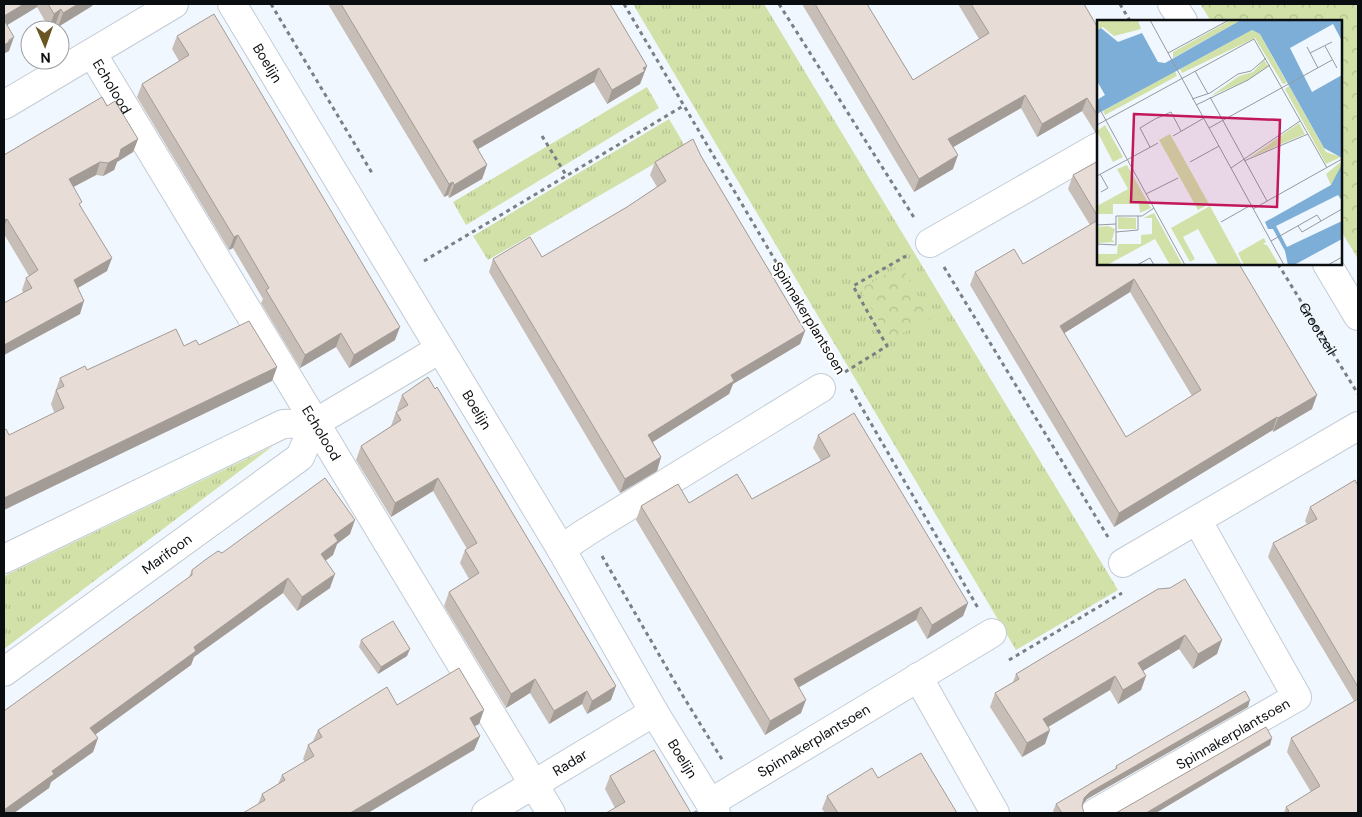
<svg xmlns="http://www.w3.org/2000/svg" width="1362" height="817" viewBox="0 0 1362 817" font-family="'DM Sans',sans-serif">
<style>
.grass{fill:url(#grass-tufts)}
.forest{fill:url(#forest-crowns)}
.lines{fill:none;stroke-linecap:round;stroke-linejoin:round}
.street-casing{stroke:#c3cbd4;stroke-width:30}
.path{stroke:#7a7f84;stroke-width:3;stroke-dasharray:4 4;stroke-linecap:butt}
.street{stroke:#fff;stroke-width:28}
.wall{fill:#c8beb8;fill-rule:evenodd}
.shaded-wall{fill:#a29b96}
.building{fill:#e8ddd6;stroke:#a29b96;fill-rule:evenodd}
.labels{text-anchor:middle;stroke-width:4;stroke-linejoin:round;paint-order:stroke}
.street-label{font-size:14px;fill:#0b0e11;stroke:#fff}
.inset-road{fill:none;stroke:#949a9f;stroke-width:1}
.view{fill:#c2185b;fill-opacity:0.15;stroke:#c2185b;stroke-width:2.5}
.inset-edge{fill:none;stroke:#0b0e11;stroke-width:2.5}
</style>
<defs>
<pattern id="grass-tufts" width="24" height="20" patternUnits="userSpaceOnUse" patternTransform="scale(1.25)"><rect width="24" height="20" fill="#d2e1a8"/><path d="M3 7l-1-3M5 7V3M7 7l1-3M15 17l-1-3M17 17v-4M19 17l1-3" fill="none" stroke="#b3c090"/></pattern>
<pattern id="forest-crowns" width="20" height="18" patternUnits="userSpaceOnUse" patternTransform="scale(1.25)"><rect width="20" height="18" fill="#d2e1a8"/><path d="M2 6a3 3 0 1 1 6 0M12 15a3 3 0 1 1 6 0" fill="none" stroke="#b3c090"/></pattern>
</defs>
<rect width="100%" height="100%" fill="#f0f7fe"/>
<!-- grass -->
<path class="grass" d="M633,4H764L1118,590L1016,650Z
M647,87L659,108L466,225L453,202Z
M669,119L685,146L488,260L473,236Z
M273,446L4,649V576Z"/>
<!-- forest -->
<path class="forest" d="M1200,4H1358V259L1341,231V21H1211Z
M901,266L931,318L890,340L860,289Z"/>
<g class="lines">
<!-- street casing -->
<g class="street-casing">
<g id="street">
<path id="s2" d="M232,4L561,549L654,712L716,813"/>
<path d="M1172,4L1183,21"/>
<path id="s3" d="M92,53L551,813"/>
<path d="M4,105L174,4"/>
<path d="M930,243L1098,147"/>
<path d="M1327,264L1358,316"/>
<path d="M561,549L588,531L821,388"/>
<path d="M4,559L283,424L315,423"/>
<path d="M1123,563L1358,426"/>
<path id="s4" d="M4,672L300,457L315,423L440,349"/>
<path d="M918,677L995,813"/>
<path id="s5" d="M710,803L992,633"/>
<path id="s6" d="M486,813L654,712"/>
<path id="s7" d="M1095,813L1297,697L1197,520"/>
</g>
</g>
<!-- path -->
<g class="path">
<path d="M271,4L372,173"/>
<path d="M624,4L835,362"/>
<path d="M779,4L915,219"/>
<path d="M1120,4L1130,21"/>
<path d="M542,136L566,175"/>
<path d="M424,261L683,106"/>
<path id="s1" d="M1278,264L1358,394"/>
<path d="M944,267L1108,537"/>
<path d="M845,372L887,346L853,286L906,256"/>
<path d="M851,389L978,608"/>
<path d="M602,556L683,696L723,761"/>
<path d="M1009,660L1122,593"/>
</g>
<!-- street -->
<use href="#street" class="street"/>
</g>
<!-- wall -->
<path class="wall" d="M4,4H93L92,6L58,27L56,23L49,28L37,7L7,25L9,51L5,53L4,56Z
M328,4H610L647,66L640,84L607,104L594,82L477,149L487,165L482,179L449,198L448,195L444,197Z
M802,4H867L913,80L979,39L958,4H1084L1098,28V133L1095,132L1082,111L1037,137L1021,108L953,147V169L914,192Z
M177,36L395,340L349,368L336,347L300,368L261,303L263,299L233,248L229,250L137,97L142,84L179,61L172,49Z
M107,106L138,139L133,152L117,162L114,170L103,176L96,175L73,187L107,271L78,288L80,314L4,355V303L23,293L22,290L26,278L29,276L4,234V155Z
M701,156L805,331L800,344L733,384L729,394L653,442L661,457L657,471L620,493L489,272L493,259L542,257L627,207L657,187L650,175L655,162Z
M1098,161V264H1239L1312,409L1273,432V430L1114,527L970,285L975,272L1023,264L1090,225L1068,189L1073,175ZM1130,292L1192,396L1126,437L1064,333Z
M199,345L277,367L272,381L54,412L51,404L60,378L87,370L184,346Z
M402,395L611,700L587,714L582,704L549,724L530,693L506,708L444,606L449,592L469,579L460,563L465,550L467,549L433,491L391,517L356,460L361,446L391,426L396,412L398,411L397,409Z
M818,435L968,603L963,616L927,639L916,620L799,687L801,713L765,735L636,520L641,506L752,499L821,461L813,448Z
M1358,486V813H1284L1286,807L1311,792L1287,752L1291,738L1354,701L1268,557L1273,543L1307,524L1305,521L1310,507Z
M350,534L337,544L333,555L326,560L330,588L297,611L283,593L194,657L191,665L95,735L98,738L93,752L51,782L49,788L14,813L189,577L192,570L222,553Z
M1158,589L1217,654L1193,669L1179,649L1143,671L1146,676L1141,690L1118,704L1110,690L1048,727L1045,744L1022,757L990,707L995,693L1013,682L1016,674Z
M361,640L407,656L378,674L359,647Z
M397,705L479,724L474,726L480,736L474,750L258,804L262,794L278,784L282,775L305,762L303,759L308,745L313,741L318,730Z
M1248,707L1087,799L1083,804L1082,806L1084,813H1055L1053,811L1056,804L1115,769L1116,766Z
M610,776L691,813L615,808L605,789Z
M827,796L957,813H825L822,809Z"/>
<!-- shaded-wall -->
<path class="shaded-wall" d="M24,4H38L37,7L4,27V16Z
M78,4H93L92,6L58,27L63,13Z
M61,9L56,23L49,28L54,14Z
M14,37L9,51L5,53L4,56V45Z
M647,66L640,84L607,104L612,90Z
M599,68L594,82L468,155L473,141Z
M1025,95L1021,108L943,153L948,139Z
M1087,98L1082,111L1037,137L1042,124Z
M1098,123V133L1095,132Z
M138,139L133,152L117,162L114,170L103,176L108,163L121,149Z
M958,155L953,169L914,192L919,179Z
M100,162L96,175L64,192L69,179Z
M487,165L482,179L449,198L454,185Z
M453,182L448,195L444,197L449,184Z
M7,219L4,227V220Z
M238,235L233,248L229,250L234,237Z
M112,258L107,271L69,293L74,280Z
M1134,279L1130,292L1055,339L1060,326Z
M84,301L80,314L4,355V345Z
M400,327L395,340L349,368L354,355Z
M805,331L800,344L733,384L729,394L643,448L648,435L731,375Z
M341,333L336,347L300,368L305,355Z
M277,367L272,381L4,510V498Z
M1317,395L1312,409L1273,432L1278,418Z
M1277,417L1273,430L1114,527L1119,513Z
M661,457L657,471L620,493L625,479Z
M438,478L433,491L391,517L395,503Z
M355,520L350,534L337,544L333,555L316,568L321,554L334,535Z
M335,574L330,588L297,611L302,597Z
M288,578L283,593L194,657L191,665L85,742L90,728L194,647Z
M968,603L963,616L927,639L932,625Z
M921,607L916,620L789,693L794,679Z
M1185,635L1179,649L1133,677L1138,663Z
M1222,640L1217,654L1193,669L1198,654Z
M410,649L407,656L378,674L381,667Z
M1115,676L1110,690L1038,733L1043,719Z
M1146,676L1141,690L1118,704L1123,690Z
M535,679L530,693L506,708L511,694Z
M616,686L611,700L587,714L592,701Z
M587,691L582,704L549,724L554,711Z
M806,700L801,713L765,735L770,721Z
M1250,700L1248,707L1087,799L1081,806L1084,798L1090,792Z
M484,710L479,724L464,732L470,718Z
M1050,730L1045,744L1022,757L1027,743Z
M480,736L474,750L368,813H350Z
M98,738L93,752L51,782L49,788L14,813H4V810L52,771Z
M1272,738L1270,745L1156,813H1146Z"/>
<!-- building -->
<path class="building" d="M4,4H24L4,16Z
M48,4H78L63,13L61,9L54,14Z
M341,4H610L647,66L643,68L645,71L612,90L599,68L473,141L487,165L454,185L453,182L449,184Z
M815,4H867L913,80L989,33L971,4H1084L1098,28V116L1087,98L1042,124L1025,95L948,139L958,155L919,179Z
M214,14L400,327L354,355L341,333L305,355L266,290L269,288L238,235L234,237L142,84L189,55L177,36Z
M4,20L14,37L9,40V42L4,45Z
M102,97L107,106L115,101L138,139L121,149L119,157L108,163L100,162L69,179L82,202L79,204L112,258L74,280L84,301L4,345V303L32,288L26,278L38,270L7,219L4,220V155Z
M693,139L701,156L805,331L731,375L734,381L648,435L661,457L625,479L493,259L530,237L542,257L627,207L666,181L655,162Z
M1098,161V217L1073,175Z
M1098,220V264H1239L1317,395L1278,418L1277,417L1119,513L975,272L1014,249L1023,264ZM1134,279L1201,390L1126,437L1060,326Z
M249,321L277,367L4,498V430L6,429L9,435L64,408L56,390L64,386L60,378L85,366L87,370L176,329L184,346L196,340L199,345Z
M428,377L435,389L437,387L616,686L592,701L587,691L554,711L535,679L511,694L449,592L479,573L465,550L477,543L438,478L395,503L361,446L401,420L396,412L408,405L402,395Z
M854,413L968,603L932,625L921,607L794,679L806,700L770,721L641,506L678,484L689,503L737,474L752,499L830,456L818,435Z
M325,478L355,520L334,535L338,541L321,554L335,574L302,597L288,578L194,647L196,651L90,728L98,738L52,771L54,774L4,810V711L192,575V570L205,560L218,551L222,553Z
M1355,480L1358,486V687L1273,543L1317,519L1310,507Z
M1185,579L1222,640L1198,654L1185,635L1138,663L1146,676L1123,690L1115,676L1043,719L1050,730L1027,743L995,693L1019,679L1016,674L1064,645L1158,589L1170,588Z
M393,621L410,649L381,667L361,640Z
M459,668L484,710L470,718L480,736L350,813H243L265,800L262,794L285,780L282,775L314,756L308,745L322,737L318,730L387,687L397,705Z
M1245,691L1250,700L1090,792L1084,798L1082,806L1084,813H1062L1056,804L1117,768L1116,766Z
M1358,699V813H1286L1289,811L1286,807L1320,786L1291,738Z
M1266,727L1272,738L1146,813H1116Z
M654,750L691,813H606L625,802L610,776Z
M921,753L957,813H838L827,796L872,768L878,778Z
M696,811L698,813H692Z"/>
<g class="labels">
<!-- street labels -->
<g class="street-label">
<text dy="5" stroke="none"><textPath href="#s2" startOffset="69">Boelijn</textPath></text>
<text dy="5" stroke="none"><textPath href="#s3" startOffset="39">Echolood</textPath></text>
<text transform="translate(809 318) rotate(59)" y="5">Spinnakerplantsoen</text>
<text dy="5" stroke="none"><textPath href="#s1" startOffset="76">Grootzeil</textPath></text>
<text dy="5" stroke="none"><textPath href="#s2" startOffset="474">Boelijn</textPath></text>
<text dy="5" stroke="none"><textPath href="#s3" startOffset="444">Echolood</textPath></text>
<text dy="5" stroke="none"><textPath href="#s4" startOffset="201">Marifoon</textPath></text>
<text dy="5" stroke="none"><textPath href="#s7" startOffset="159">Spinnakerplantsoen</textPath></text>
<text dy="5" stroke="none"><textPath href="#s5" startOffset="121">Spinnakerplantsoen</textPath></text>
<text dy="5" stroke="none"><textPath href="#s2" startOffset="879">Boelijn</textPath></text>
<text dy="5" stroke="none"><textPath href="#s6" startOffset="98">Radar</textPath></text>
</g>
</g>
<!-- overview -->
<g transform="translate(1097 20)">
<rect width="245" height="245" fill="#f0f7fe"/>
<path d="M0,0H41L44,9L17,16L6,7L0,10ZM134,0H144L76,38V32ZM155,10L163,14L190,63L186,64L158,18L85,53L83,49ZM167,40L171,46L151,60L114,76L142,56L156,52ZM78,51L80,56L8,95L6,91ZM192,66L229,132L244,137L229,144L188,69ZM202,103L208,114L152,138ZM73,114L112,184L101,190L62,120ZM245,141L243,153L234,165L229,154ZM113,186L145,245H121L101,209L86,217L98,239L93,242L74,208ZM21,197L39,198V209H21ZM11,206L18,209L15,220L18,222L0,223V207ZM167,218L169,222L166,224L170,225L182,245H147L141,233Z" fill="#d2e1a8"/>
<path d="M8,105L26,137L16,142L0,111ZM30,145L54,188L43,193L42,184H16V194H0V186L31,169L20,149ZM57,193L85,244L73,245L58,219L10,245H0V234H20L21,224H44V215L55,214V198H46Z" fill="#d2e1a8"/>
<path d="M144,0H245V21L236,4L193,28L215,72L245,55V138L227,128L163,14L155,10L0,94V80L8,75L0,61V10L4,8L21,22L45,13L61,42L68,43ZM245,144V181L241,175L179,206L190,227L245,201V219L197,245H191L188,231L176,209H171L168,202L234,165Z" fill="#7caed7"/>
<path class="inset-road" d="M53,0L187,245M228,26L240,48M210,27L221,48M71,33L132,0M213,33L235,22M98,51L111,74M113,77L170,181M95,79L113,73L141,54L154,51L169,38M0,84L88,245M99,85L151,60L173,45M0,105L157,19L230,148M112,108L235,40M76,116L107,98M53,127L43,108L58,99L74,92L84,111M147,141L211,114M93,142L122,126M134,148L203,101M3,154L11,168L4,172M0,156L61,123M49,174L81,158M156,189L245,139M41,196V210L19,212V196H45L57,188M124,202L154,185M0,205L19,204M201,206L205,212L245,189M174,221L220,195L224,201M0,224L19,225V212M40,245L53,238L57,245M231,245L245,237"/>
<path class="view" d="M37,94L183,100L180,187L34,182Z"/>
<rect width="245" height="245" class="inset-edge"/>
</g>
<!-- border -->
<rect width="1362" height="817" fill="none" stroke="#0b0e11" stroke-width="10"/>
<!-- north arrow -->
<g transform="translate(45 45) rotate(178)"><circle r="24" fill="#ffffff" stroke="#9d9fa0"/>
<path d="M0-4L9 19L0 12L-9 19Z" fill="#6a5625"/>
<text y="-8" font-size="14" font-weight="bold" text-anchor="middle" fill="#0b0e11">N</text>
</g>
</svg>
